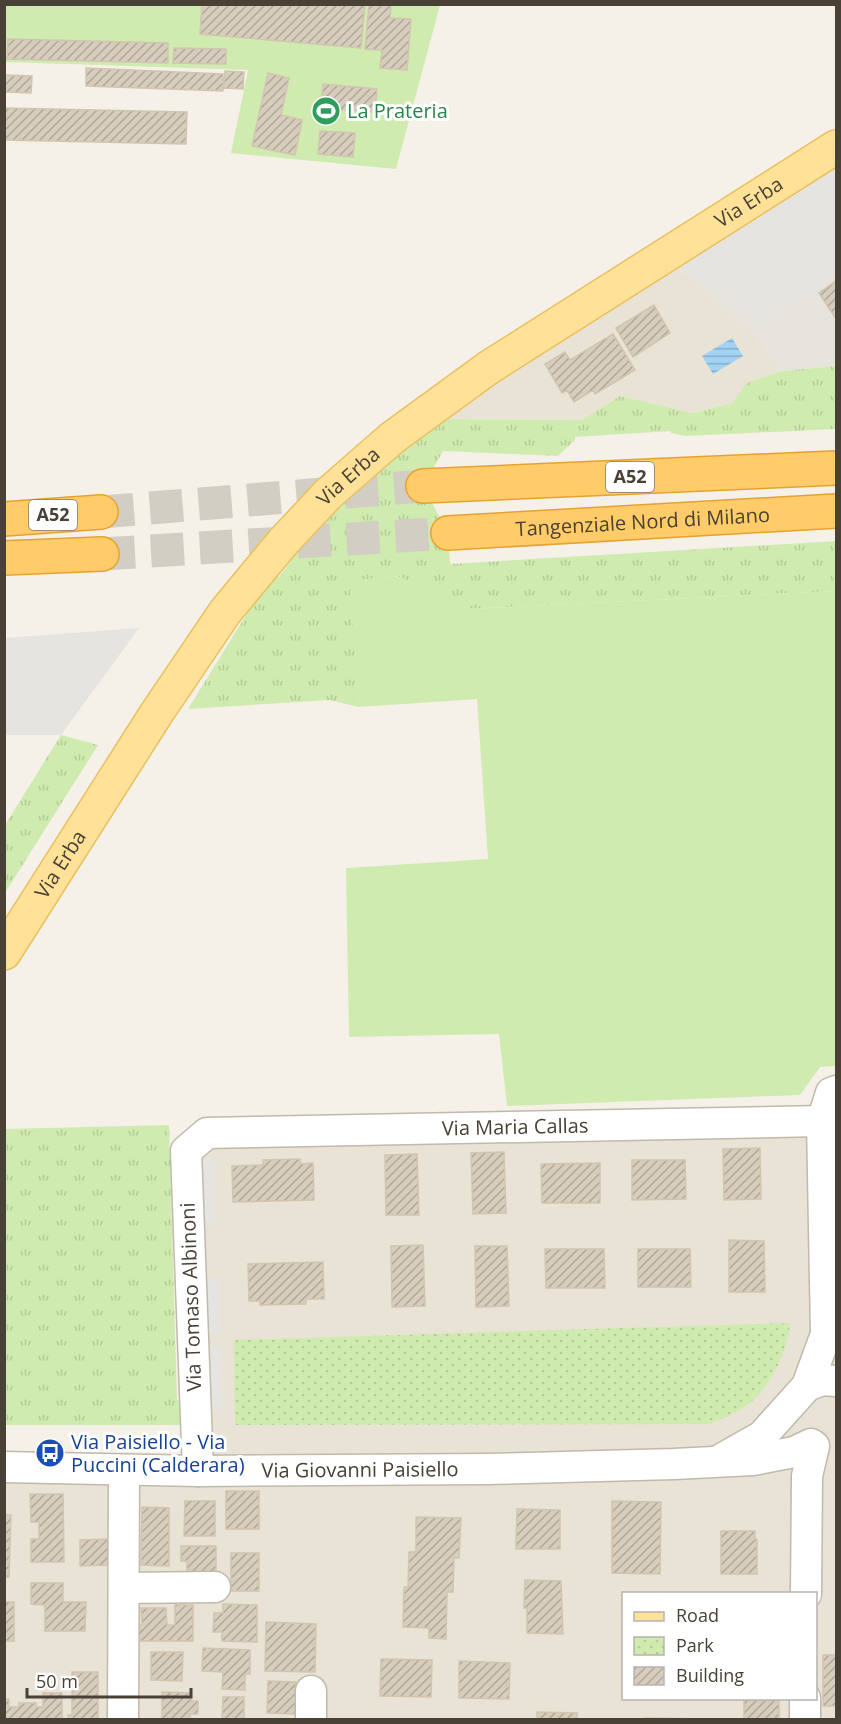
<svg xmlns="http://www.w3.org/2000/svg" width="841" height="1724" viewBox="0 0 841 1724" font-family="'Open Sans',sans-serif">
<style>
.residential{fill:#e9e3d6;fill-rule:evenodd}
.industrial{fill:#e7e3dd}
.grass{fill:url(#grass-tufts)}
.park{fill:url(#park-dots)}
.garden{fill:#d0ebaf}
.parking{fill:#e6e4e0}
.water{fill:url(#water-rules)}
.building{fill:url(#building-hatch);stroke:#d2c5b0;stroke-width:1.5}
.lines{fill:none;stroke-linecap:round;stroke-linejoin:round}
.highway-tunnel{stroke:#d3cec4;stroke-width:33;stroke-dasharray:33 16;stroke-linecap:butt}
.minor-casing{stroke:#c1b9aa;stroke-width:33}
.major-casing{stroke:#eac061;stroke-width:36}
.highway-casing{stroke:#e6a231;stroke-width:36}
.minor{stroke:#fff;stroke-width:30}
.major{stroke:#ffe197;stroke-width:33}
.highway{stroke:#ffcc69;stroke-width:33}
.labels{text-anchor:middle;stroke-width:6;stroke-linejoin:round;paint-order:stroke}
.shield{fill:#fff;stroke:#807a72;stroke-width:1.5}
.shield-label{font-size:18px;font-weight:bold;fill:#494136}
.leisure-label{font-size:20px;fill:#27864d;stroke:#fff;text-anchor:start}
.street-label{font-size:20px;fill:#494136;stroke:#fff}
.transit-label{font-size:20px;fill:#164399;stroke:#fff;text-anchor:start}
</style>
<defs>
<pattern id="grass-tufts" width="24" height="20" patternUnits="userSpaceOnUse" patternTransform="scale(1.5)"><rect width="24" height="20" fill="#d0ebaf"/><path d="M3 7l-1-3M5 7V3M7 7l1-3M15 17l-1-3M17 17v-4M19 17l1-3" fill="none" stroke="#b4cb97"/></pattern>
<pattern id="park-dots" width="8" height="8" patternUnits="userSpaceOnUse" patternTransform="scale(1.5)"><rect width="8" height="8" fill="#d0ebaf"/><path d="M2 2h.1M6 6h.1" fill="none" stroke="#b4cb97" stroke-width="1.8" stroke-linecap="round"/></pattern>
<pattern id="water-rules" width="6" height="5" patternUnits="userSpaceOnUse" patternTransform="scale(1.5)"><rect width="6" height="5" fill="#a2d3f4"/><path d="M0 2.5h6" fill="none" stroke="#86adc6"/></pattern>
<pattern id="building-hatch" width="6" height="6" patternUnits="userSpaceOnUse" patternTransform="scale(1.5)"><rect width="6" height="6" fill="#d7cdbd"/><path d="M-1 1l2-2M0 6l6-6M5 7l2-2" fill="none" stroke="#b0a89a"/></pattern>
</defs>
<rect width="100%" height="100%" fill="#f5f1e8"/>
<!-- residential -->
<path class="residential" d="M675,259L682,273L698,284L759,340L782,371L748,383L732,403L693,413L620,396L582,420L448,419L438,406Z
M836,1091V1719H5L4,1467L198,1471L186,1151L207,1133L821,1121ZM624,1594H816V1698H624Z"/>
<!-- industrial -->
<path class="industrial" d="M836,166V366L782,371L759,340L698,284L682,273L675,259Z"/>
<!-- grass -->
<path class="grass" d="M836,366V429L685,436L671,433V431L575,437V440L558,456L443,451L423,486L448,533L450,564L836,541V591L466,609L397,576L350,581L359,707L329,700L188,709L269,578L279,577L304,543L335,510L383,466L448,419L582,420L620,396L693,413L732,403L747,383L782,371Z
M61,735L98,745L5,893V825Z
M169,1125L177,1400H185V1425H5L4,1129Z"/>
<!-- park -->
<path class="park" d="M790,1323C787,1352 773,1382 751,1402C740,1412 723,1418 710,1424L235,1425L234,1340Z"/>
<!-- garden -->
<path class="garden" d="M5,5H440L396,169L231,153L248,70L5,62Z
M397,576L467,609L836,591V1066L820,1067L800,1095L507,1106L499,1034L349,1037L346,868L488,859L477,699L359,707L349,581Z"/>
<!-- parking -->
<path class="parking" d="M836,170V276L761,325L675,259L713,250Z
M139,628L61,735H5V638Z
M202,1160H215L217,1224H204Z
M208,1278H219L220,1333H208Z
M208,1347H221L222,1410L208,1411Z"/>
<!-- water -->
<path class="water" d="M732,338L743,356L713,374L702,356Z"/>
<!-- building -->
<path class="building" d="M202,4H365L361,48L200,34Z
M369,4H391L390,18L411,19L407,70L380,68L382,50L365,49Z
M8,39L168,43V63L7,59Z
M174,48L226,49V64L173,63Z
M86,68L223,74V91L86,86Z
M225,71L244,72L243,89L224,88Z
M268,73L289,78L281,115L302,120L295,155L252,146Z
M4,75L32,76L31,93L4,92Z
M323,84L377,89L375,112L321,108Z
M4,108L187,112L186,144L4,140Z
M320,131L355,133L353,157L318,154Z
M836,281V319L819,293Z
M654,305L670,333L633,357L616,328Z
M613,334L635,370L595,394L593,390L574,402L567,390L562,393L545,364L565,352L570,360Z
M760,1148L761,1199L724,1200L723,1149Z
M504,1152L506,1213L473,1214L471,1153Z
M417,1154L419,1215H386L385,1155Z
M300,1159L301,1164L313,1163L314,1200L233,1202L232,1166L263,1165V1160Z
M632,1160H685L686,1199L632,1200Z
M600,1163V1203H542L541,1164Z
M729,1240L764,1241L765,1292H729Z
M423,1245L425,1306L392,1307L391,1246Z
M475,1246H507L509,1306L476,1307Z
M545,1249H604L605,1288H546Z
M638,1249H690L691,1287H638Z
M323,1262L324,1299H306V1304L260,1305V1301H249L248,1264Z
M226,1491H259V1529H226Z
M30,1494H63L64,1562H31V1539H39V1522H31Z
M185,1501H215V1536H184Z
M612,1501L661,1502L660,1574L612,1573Z
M142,1507L169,1508V1566L141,1565Z
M517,1509L560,1510V1549H516Z
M4,1515H11L9,1577H4Z
M416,1517L461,1518L459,1558H454L453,1592H447L446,1639L429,1638V1628L403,1627L404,1587H408L409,1552H416Z
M721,1531H755V1539H757V1574H721Z
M109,1539V1565L80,1566V1540Z
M181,1546H216V1584H187V1561H181Z
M231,1553H259V1591H231Z
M525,1580L561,1581L563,1634L527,1633V1608H524Z
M31,1583H63V1602H86L85,1631H45V1605L31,1604Z
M4,1602H14V1641H4Z
M223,1604L257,1605V1642L222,1641V1632H213L214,1613H223Z
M175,1605H193V1641H135V1625H142L141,1608H166L167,1625H175Z
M266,1622L316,1624L315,1672L265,1671Z
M203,1648L250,1650V1674H245V1690L222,1689L223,1672L202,1671Z
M151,1652H183L182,1681L151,1680Z
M823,1655H836V1706H823Z
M381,1659L432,1660L431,1697L380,1696Z
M459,1661L510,1663L509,1699L459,1698Z
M72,1672H98V1718L68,1720V1715H72Z
M268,1681L296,1682L295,1714L267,1713Z
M162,1692L191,1693V1701H198V1714H190V1720H162Z
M43,1693H62V1720H4V1699H9V1707H19V1703H36V1707H43Z
M223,1697H244V1720H222Z
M744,1700H779V1720H744Z
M537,1712L577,1713V1720H537Z
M645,1718L711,1719V1720H644Z"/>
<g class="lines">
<!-- highway-tunnel -->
<path class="highway-tunnel" d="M101,512L423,486
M102,554L448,533"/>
<!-- minor casing -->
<g class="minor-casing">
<g id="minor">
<path d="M807,1386L826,1334L822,1121L831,1093L836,1091"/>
<path d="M723,1458L762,1436L807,1386L822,1380L836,1381"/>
<path id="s1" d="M4,1467L198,1471L487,1469L674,1464L753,1460L794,1452L811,1444"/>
<path id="s2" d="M198,1471L186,1151L207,1133L822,1121"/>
<path d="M124,1588L215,1587"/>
<path d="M806,1594L807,1476L814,1446"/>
<path d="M123,1720L124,1470"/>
<path d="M311,1720V1691"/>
<path d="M805,1720V1698"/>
</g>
</g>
<!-- major casing -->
<g class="major-casing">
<g id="major">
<path id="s3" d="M4,953L156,714L225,612L283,542L328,494L392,438L488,368L836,147"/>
</g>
</g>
<!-- highway casing -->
<g class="highway-casing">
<g id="highway">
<path d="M423,486L836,468"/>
<path d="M4,519L101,512"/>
<path id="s4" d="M448,533L836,511"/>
<path d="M4,558L102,554"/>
</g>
</g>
<!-- minor -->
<use href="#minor" class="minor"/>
<!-- major -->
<use href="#major" class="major"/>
<!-- highway -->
<use href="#highway" class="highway"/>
</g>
<!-- icons -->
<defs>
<g id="stadium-disc" transform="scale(1.5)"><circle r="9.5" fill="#2e9e5b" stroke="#fff"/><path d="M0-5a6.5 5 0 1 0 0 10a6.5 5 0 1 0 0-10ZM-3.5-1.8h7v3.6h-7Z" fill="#fff"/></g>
<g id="bus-disc" transform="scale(1.5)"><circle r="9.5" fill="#1a4fb4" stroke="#fff"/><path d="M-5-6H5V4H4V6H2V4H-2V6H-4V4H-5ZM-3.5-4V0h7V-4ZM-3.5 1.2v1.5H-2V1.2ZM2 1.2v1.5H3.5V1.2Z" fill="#fff"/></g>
</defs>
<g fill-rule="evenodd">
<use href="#stadium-disc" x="326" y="111"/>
<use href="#bus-disc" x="50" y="1453"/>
</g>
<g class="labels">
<!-- shield labels -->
<g class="shield">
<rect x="606" y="462" width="48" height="30" rx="4.5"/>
<rect x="29" y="500" width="48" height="30" rx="4.5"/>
</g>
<g class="shield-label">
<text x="630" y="483">A52</text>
<text x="53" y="521">A52</text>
</g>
<!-- leisure labels -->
<g class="leisure-label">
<text x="347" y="118">La Prateria</text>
</g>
<!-- street labels -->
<g class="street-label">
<text dy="7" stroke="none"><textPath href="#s3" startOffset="1076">Via Erba</textPath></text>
<text dy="7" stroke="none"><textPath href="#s3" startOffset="590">Via Erba</textPath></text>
<text dy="7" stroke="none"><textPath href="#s4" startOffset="195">Tangenziale Nord di Milano</textPath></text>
<text dy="7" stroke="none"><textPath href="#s3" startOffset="105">Via Erba</textPath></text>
<text dy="7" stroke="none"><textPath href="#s2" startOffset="656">Via Maria Callas</textPath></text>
<text transform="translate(191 1297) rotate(-92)" y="7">Via Tomaso Albinoni</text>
<text dy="7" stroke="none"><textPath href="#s1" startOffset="356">Via Giovanni Paisiello</textPath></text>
</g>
<!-- transit labels -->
<g class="transit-label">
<text x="71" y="1449">Via Paisiello - Via<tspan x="71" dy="23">Puccini (Calderara)</tspan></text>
</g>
</g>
<!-- border -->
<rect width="841" height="1724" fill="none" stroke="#494136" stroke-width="12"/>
<!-- legend -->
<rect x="622" y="1592" width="195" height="108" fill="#ffffff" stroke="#b6b3af" stroke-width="1.5"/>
<rect x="634" y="1612" width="30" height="9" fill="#ffe197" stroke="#b6b3af" stroke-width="1.5"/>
<text x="676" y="1622" font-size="18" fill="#494136">Road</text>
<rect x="634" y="1637" width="30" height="18" fill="url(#park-dots)" stroke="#b6b3af" stroke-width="1.5"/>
<text x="676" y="1652" font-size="18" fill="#494136">Park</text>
<rect x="634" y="1667" width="30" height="18" fill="url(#building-hatch)" stroke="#b6b3af" stroke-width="1.5"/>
<text x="676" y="1682" font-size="18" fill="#494136">Building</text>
<!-- scale -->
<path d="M27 1688v9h164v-9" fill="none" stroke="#494136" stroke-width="3"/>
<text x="36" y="1688" font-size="18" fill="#494136" stroke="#ffffff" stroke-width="4.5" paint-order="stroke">50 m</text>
</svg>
